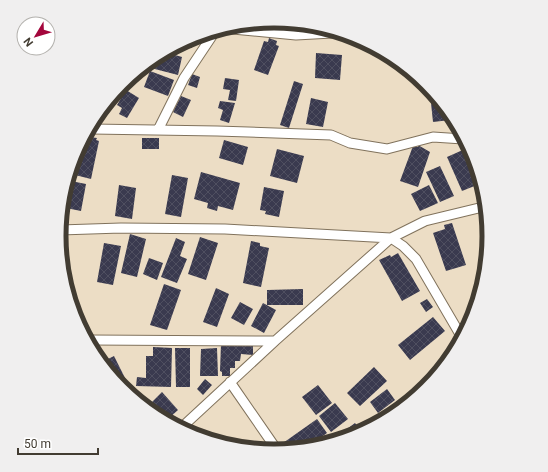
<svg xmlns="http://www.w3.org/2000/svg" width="548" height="472" viewBox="0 0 548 472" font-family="Roboto,sans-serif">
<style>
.building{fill:url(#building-cross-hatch)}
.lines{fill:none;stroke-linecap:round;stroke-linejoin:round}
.minor-casing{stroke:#80725c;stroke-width:11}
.minor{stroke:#fff;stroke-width:9}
.rim{fill:none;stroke:#423c32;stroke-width:5}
</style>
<defs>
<pattern id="building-cross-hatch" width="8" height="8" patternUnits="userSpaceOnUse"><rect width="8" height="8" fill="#3a3a4f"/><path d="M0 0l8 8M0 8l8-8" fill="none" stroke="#4f4f60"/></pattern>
</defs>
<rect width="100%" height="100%" fill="#ecddc5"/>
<!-- building -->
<path class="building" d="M281,22L296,25L295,29L281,25Z
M192,37H193L192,48L179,46Z
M269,38L277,41L276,45L279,46L268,75L254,70L264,41L268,42Z
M168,53L182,57L178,75L147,67Z
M316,53L342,55L340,80L315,78Z
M150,71L174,80L168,96L144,87Z
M192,74L200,77L197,88L188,85Z
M225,78L239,80L236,101L228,100L230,90L223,89Z
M294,81L303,84L289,128L280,125Z
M126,90L139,98L127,118L119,114L122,108L117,105Z
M181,96L191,100L183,117L173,112Z
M311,98L328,102L323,127L306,124Z
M220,101L235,103L229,123L220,120L223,110L218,108Z
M431,103H439L450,120L433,122Z
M90,137L97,138L96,140L99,141L91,179L75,175L82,143L86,138L90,139Z
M142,138H159V149H142Z
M224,140L248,147L243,165L219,158Z
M418,145L430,152L418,187L400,181L413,146L418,147Z
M277,149L304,156L297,183L270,176Z
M465,149L468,157L472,156L474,162L478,181L476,182L477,185L462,191L447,157Z
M440,166L454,196L440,202L426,172Z
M201,172L240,183L233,210L218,206L217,211L207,208L208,203L194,199Z
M172,175L188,178L181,217L165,214Z
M71,181L86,184L81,211L66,208Z
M119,185L136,188L132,219L115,216Z
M429,185L438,203L420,211L411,194Z
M264,187L284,191L279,217L265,214L266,211L260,210Z
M452,223L466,265L446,271L433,233L445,229L444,225Z
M130,234L146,239L137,277L121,273Z
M200,237L218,243L206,280L188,274Z
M176,238L185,242L180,256L187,259L177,283L161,277Z
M251,241L260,243V246L269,248L261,287L243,283Z
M104,243L121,246L113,285L97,282Z
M398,253L420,291L402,301L379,260L390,255L391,257Z
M149,258L163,263L157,280L143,274Z
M164,284L181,290L167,330L150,325Z
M216,288L229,294L217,327L203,322Z
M303,289V305H267V290Z
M427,299L433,307L426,312L420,303Z
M240,302L253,309L244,325L231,318Z
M263,303L276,310L264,333L251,326Z
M433,317L445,331L410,360L398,345Z
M221,344L253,345V355L241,354L240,361H235V368H230V376H222V372L220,371Z
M153,347L172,348L171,387L136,386L137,377L146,378V356H153Z
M175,348H190V387H176Z
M217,348L218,376H200L201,349Z
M114,356L126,380L119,384L104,361Z
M374,367L387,381L360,406L347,393Z
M205,379L212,385L203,395L197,389Z
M318,385L332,403L316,415L302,397Z
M387,389L395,400L378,413L370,402Z
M162,392L178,410L168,419L153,409L156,406L152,402Z
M335,403L348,419L331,432L319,416Z
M317,419L327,433L313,443L287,448L283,443Z
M355,423L361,431L356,435L337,439L336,437Z"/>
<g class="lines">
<!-- minor casing -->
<g class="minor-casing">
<path id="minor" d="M233,29L296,35L332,33
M92,129L217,131L331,135L350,143L387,149L433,137L463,139
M158,130L184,78L214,33
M60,230L121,228L225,229L391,238L403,246L416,259L461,336
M90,340L275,341L391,238L425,221L483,207
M230,382L277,450
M181,428L275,341"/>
</g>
<!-- minor -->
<use href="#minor" class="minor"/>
</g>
<!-- crop -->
<path d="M0 0H548V472H0ZM66 236a208 208 0 1 1 416 0a208 208 0 1 1-416 0Z" fill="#f0efef" fill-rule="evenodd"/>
<path class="rim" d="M66 236a208 208 0 1 1 416 0a208 208 0 1 1-416 0Z"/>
<!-- north arrow -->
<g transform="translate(36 36) rotate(232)"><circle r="19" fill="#ffffff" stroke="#b3b1ad"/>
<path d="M0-3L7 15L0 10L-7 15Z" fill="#a3063c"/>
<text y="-6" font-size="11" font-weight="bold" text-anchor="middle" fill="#423c32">N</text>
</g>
<!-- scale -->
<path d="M18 448v6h80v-6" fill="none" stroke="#423c32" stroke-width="2"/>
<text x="24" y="448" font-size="12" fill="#423c32" stroke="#ffffff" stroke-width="3" paint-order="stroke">50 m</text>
</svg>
